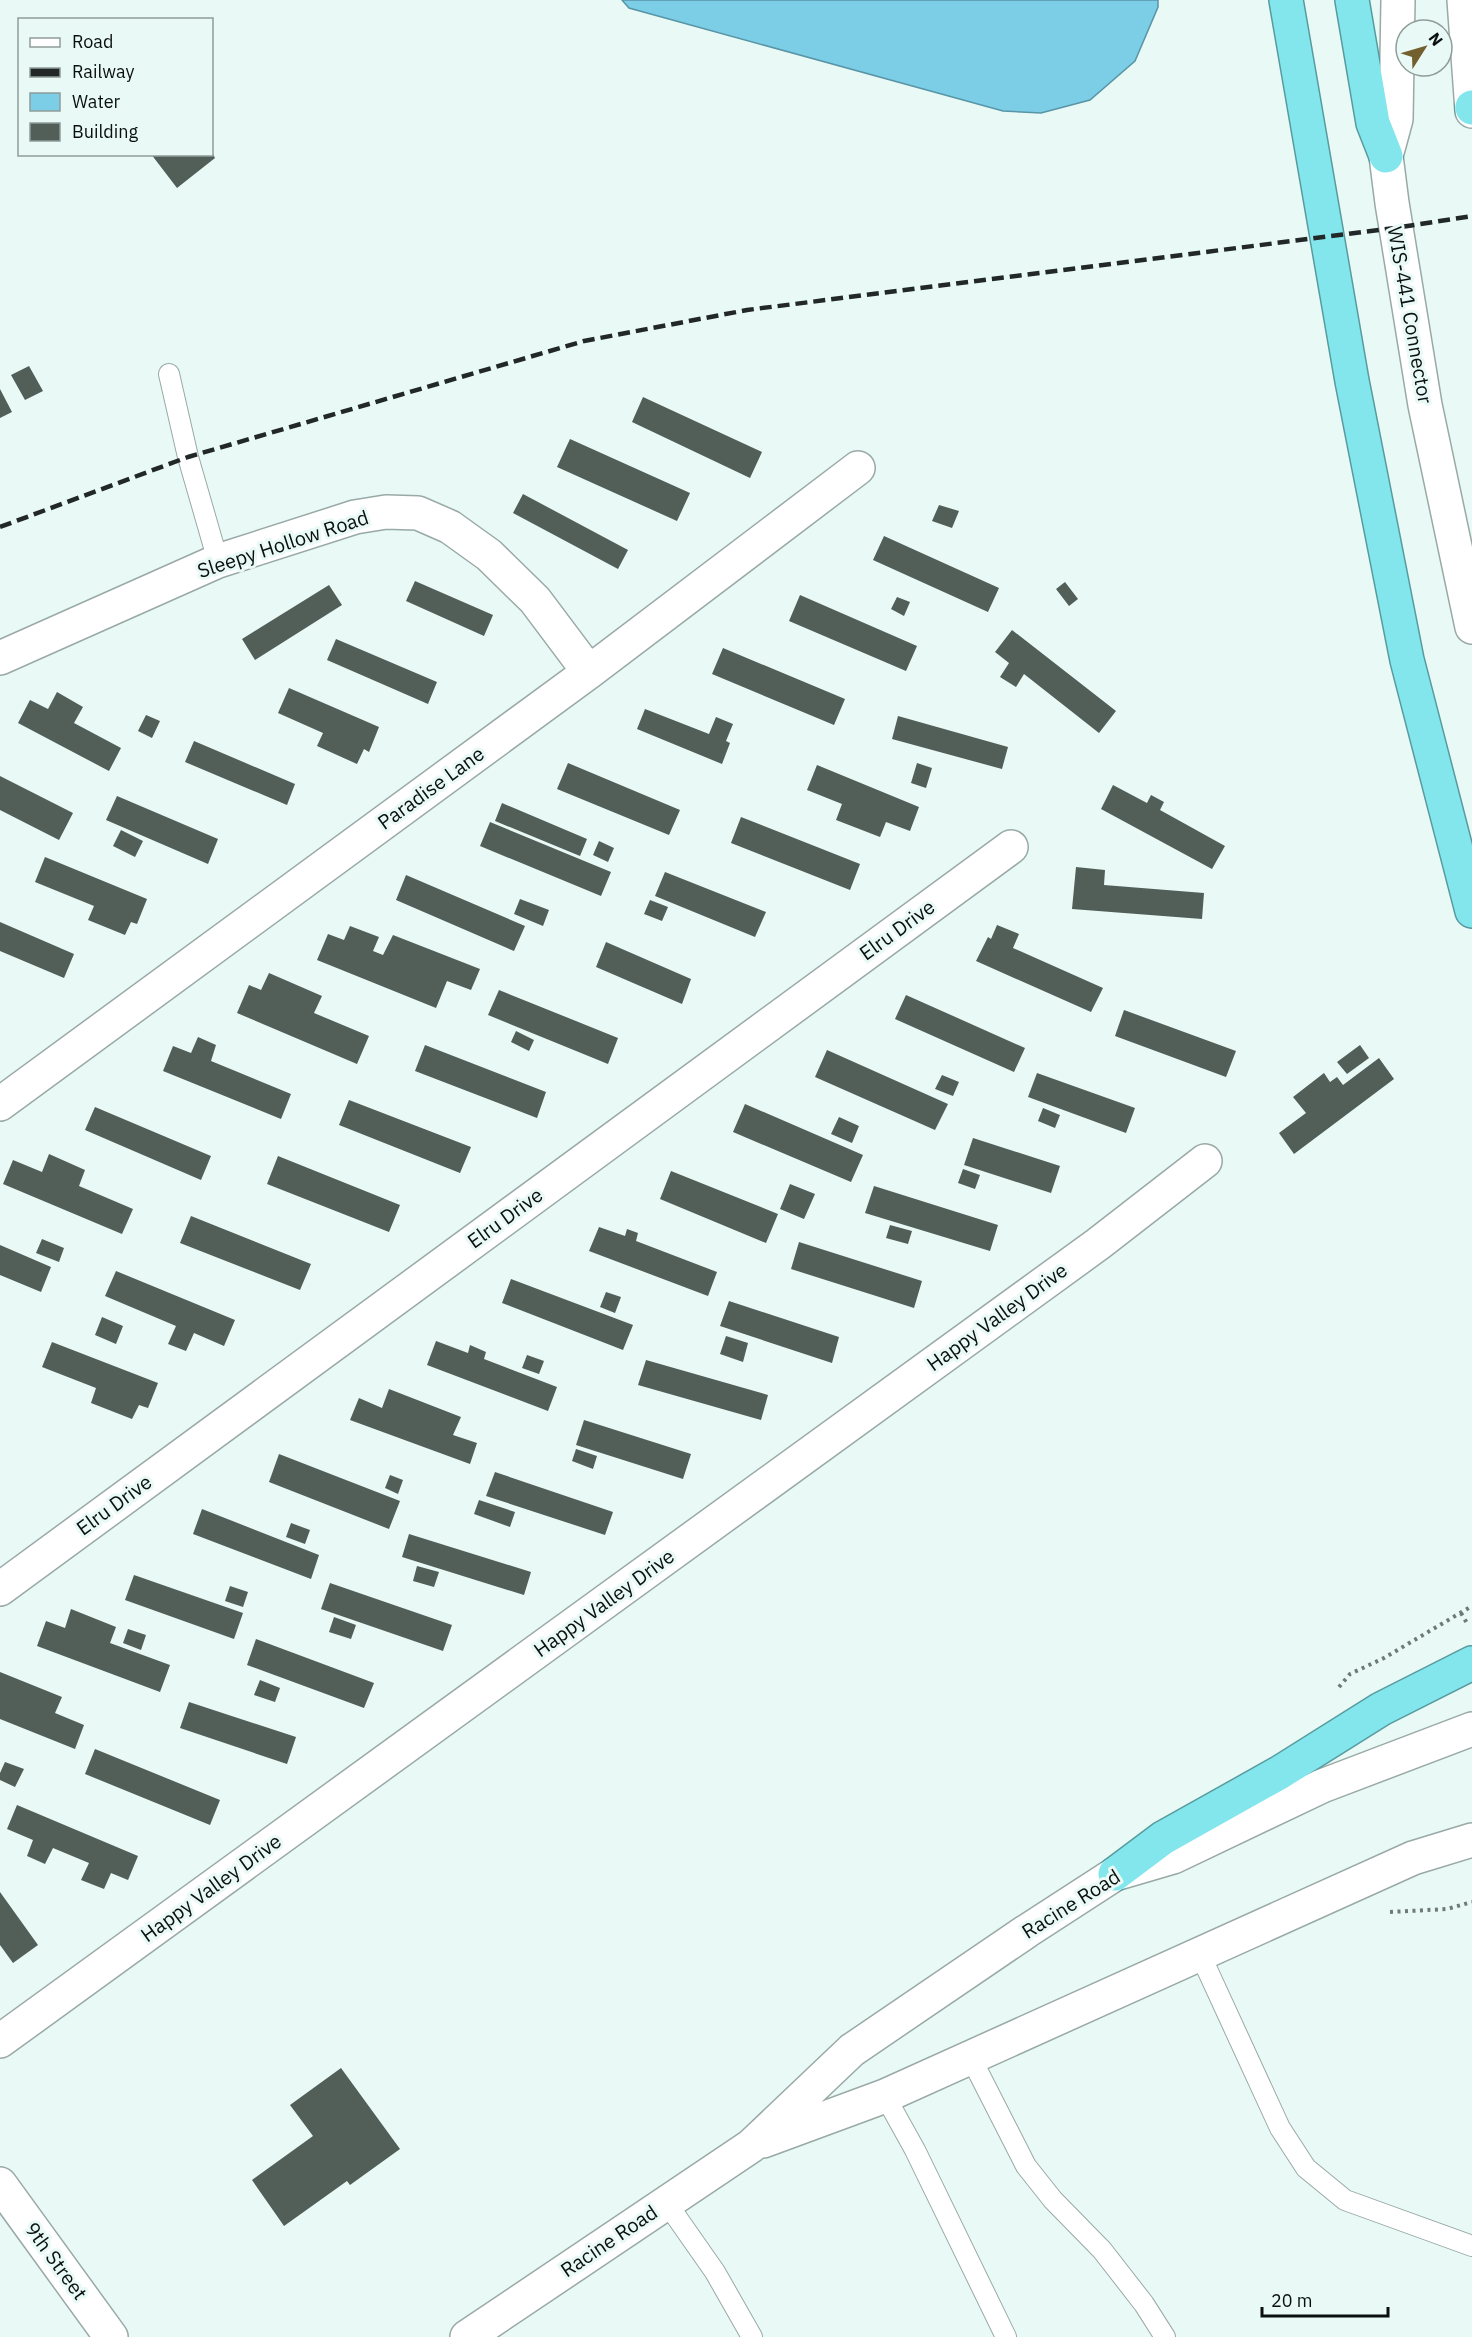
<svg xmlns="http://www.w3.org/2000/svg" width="1472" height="2337" viewBox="0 0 1472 2337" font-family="'IBM Plex Sans',sans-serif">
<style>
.water{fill:#7bcee6;stroke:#5995a6;stroke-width:1.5}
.building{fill:#525e58}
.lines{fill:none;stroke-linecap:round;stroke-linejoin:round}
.lane-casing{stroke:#99a9a6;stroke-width:22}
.street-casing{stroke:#99a9a6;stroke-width:36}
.secondary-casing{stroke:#99a9a6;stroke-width:36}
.highway-casing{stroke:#589b9f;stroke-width:36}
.path{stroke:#6e7978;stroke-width:4;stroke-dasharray:3 4.5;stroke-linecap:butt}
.lane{stroke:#fff;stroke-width:20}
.street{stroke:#fff;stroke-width:33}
.secondary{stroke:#fff;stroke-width:33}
.highway{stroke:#82e6ec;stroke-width:33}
.rail{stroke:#212827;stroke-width:4.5;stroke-dasharray:12 6;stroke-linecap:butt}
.labels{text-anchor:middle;stroke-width:6;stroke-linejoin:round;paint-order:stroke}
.street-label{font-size:20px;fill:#0a100f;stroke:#e8f9f6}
</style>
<rect width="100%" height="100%" fill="#e8f9f6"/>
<!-- water -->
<path class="water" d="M622,0H1158V7L1135,61L1090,100L1041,113L1003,111L629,8Z"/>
<!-- building -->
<path class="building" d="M151,154H213L215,158L177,188Z
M29,366L43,391L25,400L11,375Z
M0,389L12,412L0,418Z
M643,397L762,452L750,478L632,422Z
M570,439L690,493L677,521L557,467Z
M523,494L628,550L618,569L513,513Z
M939,505L959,511L952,528L932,521Z
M884,536L999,588L988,612L873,560Z
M415,581L493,615L484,636L406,601Z
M1065,582L1078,599L1069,606L1056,589Z
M329,585L342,605L255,660L242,639Z
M800,595L917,646L906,671L789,621Z
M897,597L910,602L904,616L891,609Z
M1012,630L1116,711L1099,733L1024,674L1016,687L1000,677L1009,663L995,652Z
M336,639L437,682L428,704L327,660Z
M723,648L845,699L834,725L712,674Z
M289,688L379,727L369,752L364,749L357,764L317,746L323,733L278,713Z
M57,692L83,707L74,723L121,748L109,771L18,723L30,700L48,709Z
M645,709L709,734L716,717L733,724L726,741L730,743L722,764L637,729Z
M146,715L160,721L152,738L138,731Z
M898,716L1008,747L1002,769L892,739Z
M194,741L295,784L287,805L185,762Z
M568,763L680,810L669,835L557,789Z
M917,763L932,768L926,788L911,783Z
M817,765L919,807L910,831L886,822L880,837L836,820L842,804L807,790Z
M0,776L73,813L59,840L0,810Z
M1113,785L1147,803L1151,795L1164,802L1160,810L1225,846L1212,869L1101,809Z
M117,796L218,839L208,864L106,820Z
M502,803L587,839L580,856L495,821Z
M741,817L860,864L850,890L731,843Z
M490,822L611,872L601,896L480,846Z
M121,830L143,841L135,857L113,846Z
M599,841L614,848L608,862L593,855Z
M45,857L147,899L137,924L131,922L125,935L88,920L94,906L35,882Z
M1076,867L1105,870L1104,885L1204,893L1202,919L1072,909Z
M665,872L766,912L755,937L655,896Z
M406,875L525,926L514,951L396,900Z
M520,899L549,910L543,926L514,914Z
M650,900L668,907L662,921L644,914Z
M0,922L74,954L64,978L0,951Z
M997,925L1019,934L1013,948L1103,988L1091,1012L976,961L988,937L991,939Z
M350,926L379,937L373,951L383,955L393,935L480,969L471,990L447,981L436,1008L317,960L328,934L344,940Z
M606,942L691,979L682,1004L596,967Z
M269,973L322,996L314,1013L369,1036L357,1064L237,1013L249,985L261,990Z
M499,990L618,1038L608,1064L488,1015Z
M906,995L1025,1048L1014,1072L895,1019Z
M1124,1010L1236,1051L1226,1077L1115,1036Z
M516,1031L534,1040L529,1051L511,1042Z
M198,1037L216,1045L211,1061L291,1094L281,1119L163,1071L173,1046L191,1053Z
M425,1045L546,1092L537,1118L415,1071Z
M1360,1045L1369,1058L1347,1074L1337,1062Z
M827,1050L948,1104L935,1130L815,1077Z
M1379,1058L1394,1079L1294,1154L1279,1133L1306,1113L1293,1097L1324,1073L1330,1082L1337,1077L1343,1085Z
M1037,1073L1135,1108L1126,1133L1028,1097Z
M942,1075L959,1082L953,1096L935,1089Z
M349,1100L471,1147L460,1173L339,1125Z
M745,1104L863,1155L851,1182L733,1132Z
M95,1107L211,1156L201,1180L85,1130Z
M1043,1108L1060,1115L1055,1128L1038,1121Z
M839,1117L859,1126L852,1143L831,1134Z
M973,1138L1060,1166L1051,1193L964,1165Z
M49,1154L85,1170L79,1186L133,1209L122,1234L3,1184L13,1160L42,1172Z
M278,1156L400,1205L389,1232L267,1184Z
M963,1169L980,1175L975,1189L958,1183Z
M671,1171L778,1214L766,1243L660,1199Z
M790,1184L815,1194L804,1219L780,1209Z
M874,1186L998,1225L990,1251L865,1213Z
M191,1216L311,1264L300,1290L180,1243Z
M890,1225L912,1231L908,1244L886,1238Z
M599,1227L625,1236L627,1229L638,1233L636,1241L717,1272L708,1296L589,1251Z
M42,1239L64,1248L59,1262L36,1253Z
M799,1242L922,1281L914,1308L791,1269Z
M0,1245L51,1267L41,1292L0,1275Z
M116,1271L235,1320L224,1346L194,1333L186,1351L168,1344L176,1326L105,1296Z
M511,1279L633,1325L623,1350L502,1303Z
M606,1292L621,1297L615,1313L600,1307Z
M729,1301L839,1337L832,1363L720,1326Z
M102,1317L123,1326L116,1344L95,1335Z
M726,1336L748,1343L743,1362L720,1354Z
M436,1341L468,1353L470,1345L486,1352L484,1359L557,1387L548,1411L427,1365Z
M52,1342L158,1383L148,1408L139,1405L132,1419L91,1403L96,1388L42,1367Z
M527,1355L544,1361L539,1374L522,1368Z
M646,1360L768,1395L761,1420L638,1385Z
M389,1389L461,1417L453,1435L477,1443L470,1464L350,1420L359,1398L382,1408Z
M584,1420L691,1454L683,1479L576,1445Z
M576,1449L597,1456L593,1469L572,1461Z
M279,1454L400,1501L389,1529L269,1482Z
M495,1472L613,1512L605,1535L486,1496Z
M390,1475L403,1480L398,1494L385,1488Z
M479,1500L515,1512L510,1527L474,1514Z
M202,1509L319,1555L311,1579L193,1534Z
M291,1523L310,1530L305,1544L286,1537Z
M409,1534L531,1572L524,1595L402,1557Z
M417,1566L439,1572L434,1587L413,1581Z
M134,1575L243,1613L234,1639L125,1600Z
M330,1583L452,1625L443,1651L321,1609Z
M230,1586L248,1592L243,1607L225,1601Z
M71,1609L116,1627L110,1643L170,1665L160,1692L37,1646L46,1621L65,1628Z
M334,1617L356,1625L351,1639L329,1632Z
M128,1629L146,1635L141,1650L123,1643Z
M256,1639L374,1683L364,1708L247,1665Z
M0,1672L62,1697L55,1713L84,1725L75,1749L0,1719Z
M260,1680L280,1688L275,1702L254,1695Z
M189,1702L296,1737L287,1764L180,1728Z
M95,1749L220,1800L210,1825L85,1774Z
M5,1762L24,1769L15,1787L0,1780V1773Z
M17,1805L138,1856L128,1880L111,1873L104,1889L81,1880L89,1863L53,1848L45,1864L27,1856L33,1840L7,1829Z
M0,1892L38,1945L13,1963L0,1945Z
M341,2068L400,2149L350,2185L347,2181L284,2226L252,2180L313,2136L290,2105Z"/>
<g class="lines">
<!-- lane casing -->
<g class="lane-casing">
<path id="lane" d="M169,374L188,457L218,561
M1200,1954L1280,2128L1306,2168L1345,2200L1472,2246
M971,2058L1026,2166L1053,2200L1102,2250L1144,2304L1165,2337
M885,2096L915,2150L1006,2337
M666,2202L715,2272L752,2337"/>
</g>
<!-- street casing -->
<g class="street-casing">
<path id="street" d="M0,658L218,561L355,517L386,512L418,513L450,527L489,555L535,600L589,672
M0,1104L589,672L858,468
M0,1589L1011,847
M0,2041L1098,1244L1205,1161"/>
</g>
<!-- secondary casing -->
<g class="secondary-casing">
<path id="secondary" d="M1398,0L1396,119L1386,156L1392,203L1425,405L1472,627
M1464,0L1472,111
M763,2141L885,2096L1413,1858L1472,1840
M0,2184L111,2337
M467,2337L751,2146L852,2050L1027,1931L1115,1874L1173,1857L1322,1786L1472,1729"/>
</g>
<!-- highway casing -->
<g class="highway-casing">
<path id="highway" d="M1286,0L1352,381L1407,660L1472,911
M1352,0L1373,123L1386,156
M1472,108V107
M1115,1874L1163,1838L1279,1773L1381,1709L1472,1663"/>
</g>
<!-- path -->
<path class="path" d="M1461,1613L1468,1625
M1339,1687L1350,1674L1384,1658L1472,1606
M1390,1912L1447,1909L1472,1902"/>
<!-- lane -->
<use href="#lane" class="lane"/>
<!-- street -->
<use href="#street" class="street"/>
<!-- secondary -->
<use href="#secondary" class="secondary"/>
<!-- highway -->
<use href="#highway" class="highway"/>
<!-- rail -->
<path class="rail" d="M0,527L188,457L584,341L747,310L1395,228L1472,216"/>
</g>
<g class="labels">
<!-- street labels -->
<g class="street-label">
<text transform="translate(1410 315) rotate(80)" y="7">WIS-441 Connector</text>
<text transform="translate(283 544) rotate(-18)" y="7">Sleepy Hollow Road</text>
<text transform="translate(431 788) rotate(-36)" y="7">Paradise Lane</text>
<text transform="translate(897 930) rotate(-36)" y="7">Elru Drive</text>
<text transform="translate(505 1218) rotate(-36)" y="7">Elru Drive</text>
<text transform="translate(997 1317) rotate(-36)" y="7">Happy Valley Drive</text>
<text transform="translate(114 1505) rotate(-36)" y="7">Elru Drive</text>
<text transform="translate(604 1603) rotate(-36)" y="7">Happy Valley Drive</text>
<text transform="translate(211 1888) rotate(-36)" y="7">Happy Valley Drive</text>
<text transform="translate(1071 1904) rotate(-32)" y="7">Racine Road</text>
<text transform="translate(609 2241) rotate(-34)" y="7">Racine Road</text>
<text transform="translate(56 2261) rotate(54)" y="7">9th Street</text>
</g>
</g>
<!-- legend -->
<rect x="18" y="18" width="195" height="138" fill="#e8f9f6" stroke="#8f9c9a" stroke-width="1.5"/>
<rect x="30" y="38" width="30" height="9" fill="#ffffff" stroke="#8f9c9a" stroke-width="1.5"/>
<text x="72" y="48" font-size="18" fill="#0a100f">Road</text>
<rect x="30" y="68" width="30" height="9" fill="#212827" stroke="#8f9c9a" stroke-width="1.5"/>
<text x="72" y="78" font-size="18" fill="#0a100f">Railway</text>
<rect x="30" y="93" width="30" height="18" fill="#7bcee6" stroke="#8f9c9a" stroke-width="1.5"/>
<text x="72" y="108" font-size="18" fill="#0a100f">Water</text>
<rect x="30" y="123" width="30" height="18" fill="#525e58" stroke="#8f9c9a" stroke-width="1.5"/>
<text x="72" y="138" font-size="18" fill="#0a100f">Building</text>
<!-- north arrow -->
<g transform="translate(1424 48) rotate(53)"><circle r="28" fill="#e8f9f6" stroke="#8f9c9a" stroke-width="1.5"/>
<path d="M0-4.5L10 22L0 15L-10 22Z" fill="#73602f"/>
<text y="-9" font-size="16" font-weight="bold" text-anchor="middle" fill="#0a100f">N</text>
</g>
<!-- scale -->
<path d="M1262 2307v9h126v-9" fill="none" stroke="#0a100f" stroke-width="3"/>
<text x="1271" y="2307" font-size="18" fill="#0a100f" stroke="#e8f9f6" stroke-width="4.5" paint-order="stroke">20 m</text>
</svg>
